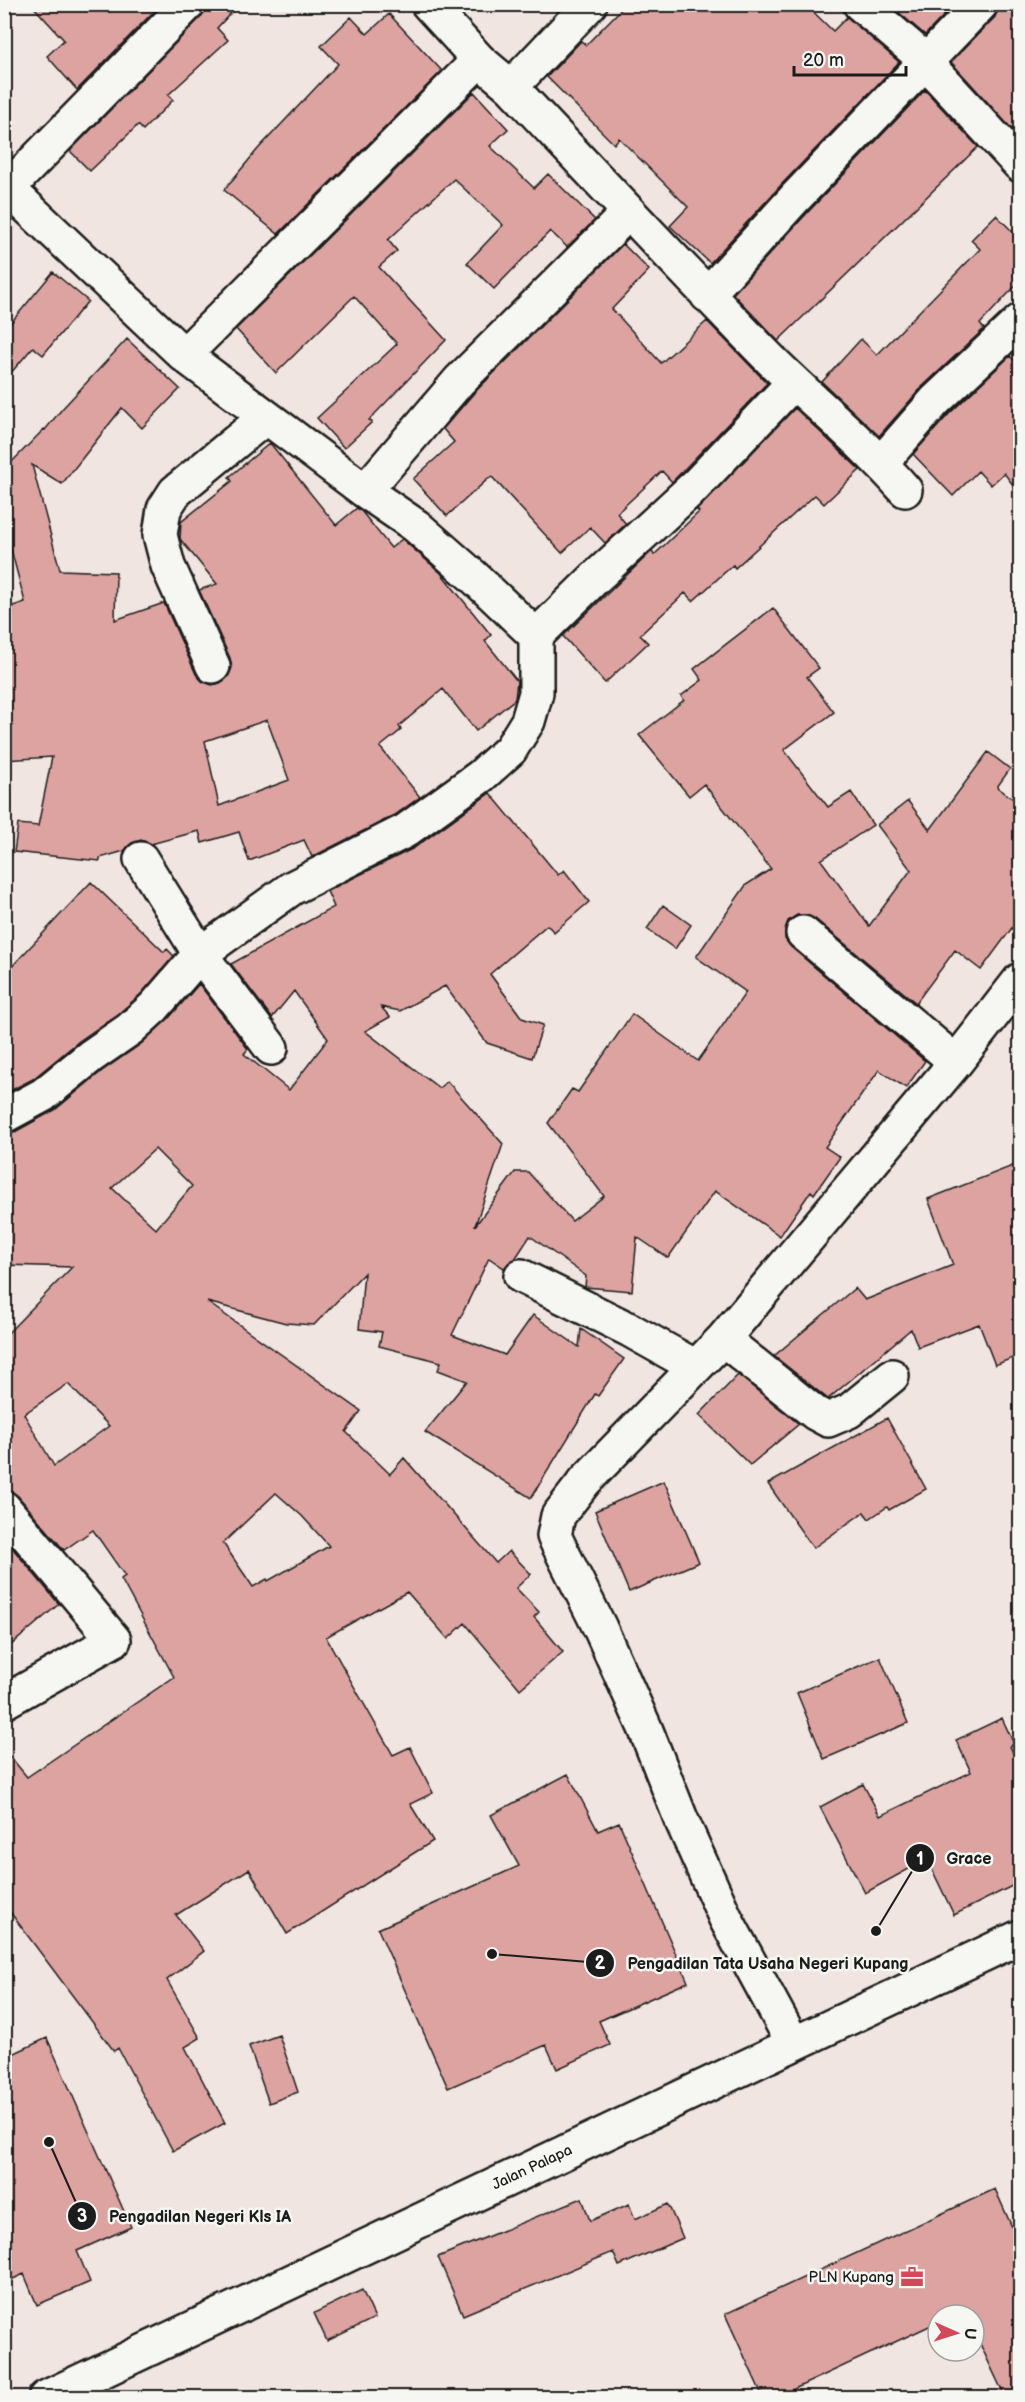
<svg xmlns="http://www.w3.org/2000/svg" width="1025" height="2402" viewBox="0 0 1025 2402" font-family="'Balsamiq Sans',sans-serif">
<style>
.building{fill:#dda3a0;stroke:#1c1c1c;stroke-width:1.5;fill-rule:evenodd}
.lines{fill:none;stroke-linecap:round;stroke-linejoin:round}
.minor-casing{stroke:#1c1c1c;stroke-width:38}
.secondary-casing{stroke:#1c1c1c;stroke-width:38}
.minor{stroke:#f6f6f2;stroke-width:33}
.secondary{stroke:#f6f6f2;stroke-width:33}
.labels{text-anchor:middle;stroke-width:5;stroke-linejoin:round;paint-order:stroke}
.street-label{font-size:15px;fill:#1c1c1c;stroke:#f6f6f2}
.poi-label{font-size:15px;fill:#1c1c1c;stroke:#f6f6f2;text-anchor:end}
.leader{fill:none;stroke:#1c1c1c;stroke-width:2}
.callout-dot{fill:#1c1c1c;stroke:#f6f6f2;stroke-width:2}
.mark-label{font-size:18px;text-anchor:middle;font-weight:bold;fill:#fff}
.callout-label{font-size:16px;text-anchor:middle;font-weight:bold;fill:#1c1c1c;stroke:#f6f6f2;stroke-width:5;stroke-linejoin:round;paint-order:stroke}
</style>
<rect width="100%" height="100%" fill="#f1e5e2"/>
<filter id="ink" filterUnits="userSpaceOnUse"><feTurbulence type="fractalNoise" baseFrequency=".0167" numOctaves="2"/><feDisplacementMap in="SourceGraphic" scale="12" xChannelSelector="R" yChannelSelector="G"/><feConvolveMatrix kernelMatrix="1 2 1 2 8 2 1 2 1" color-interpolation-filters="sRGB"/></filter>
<g filter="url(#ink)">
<!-- building -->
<path class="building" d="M31,4H161L77,90L47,56L64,40Z
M206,4H239L217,28L228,40L168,95L173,100L143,130L138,125L90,171L70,151L201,17Z
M626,4H805L833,31L847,17L899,62L781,185L710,263L670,226L688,207L619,138L614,144L547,77L581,41L586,45Z
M889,4H955L925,35Z
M999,4H1020V138L951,62L995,17Z
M389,14L442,71L278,234L224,190L258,149L338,64L321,46L351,17L367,34Z
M925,90L978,147L778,341L733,294L809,211Z
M474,92L508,129L490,146L534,188L548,174L595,220L567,247L550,231L494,289L467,263L503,225L454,179L388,240L397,251L379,267L446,340L369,420L372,422L344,448L317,418L397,344L354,296L276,373L236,329Z
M996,215L1020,239V281L980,324L984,329L922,387L879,436L822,382L861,339L877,355L980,249L971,240Z
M623,244L649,270L612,309L661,363L707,321L767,383L672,482L662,471L617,513L626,524L605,543L590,527L562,553L492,477L488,479L447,516L413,479L454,442L443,429L473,394Z
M53,272L88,301L43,355L33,347L4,381V331Z
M127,339L180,389L142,428L122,408L62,484L32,465L60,570L116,572L115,620L164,603L196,674L202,681L212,685L220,683L228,677L232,668L230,658L199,590L217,584L180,539L181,522L232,481L229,477L270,443L336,525L357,508L362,512L391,548L402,539L441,573L491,635L485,641L517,681L515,699L476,731L443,689L399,726L401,730L380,747L420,797L395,815L312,857L304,840L249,861L239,832L202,843L199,831L151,844L141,840L132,843L124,851L100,858V861L14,852L18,824L38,826L52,757L4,760V609L25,602L4,523V470L44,429L45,430L62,409ZM267,720L289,780L219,806L205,741Z
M1010,356L1020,366V494L1004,473L991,485L978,471L953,496L913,454L949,414Z
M795,408L860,470L824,504L815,495L735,568L733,565L693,601L685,593L640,635L648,643L605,683L563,636L652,551L654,555L699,512L697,510Z
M773,608L819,668L807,677L834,712L784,750L828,807L851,792L873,825L821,860L869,926L911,870L877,825L908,801L930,830L988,752L1010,769L997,787L1020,804V917L981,970L955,950L916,1003L815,919L807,915H797L788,921L785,930V939L791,947L925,1061L906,1088L879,1070L825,1147L840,1157L814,1194L811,1191L780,1236L715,1191L668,1258L637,1237L632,1291L585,1287L586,1276L530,1236L515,1259L504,1268L489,1258L452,1335L505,1355L533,1315L579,1347L581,1329L624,1359L598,1396L595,1394L531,1498L425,1432L467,1381L438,1370L441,1362L379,1346L382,1332L359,1329L364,1273L314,1325L286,1323L207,1302L361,1411L346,1432L390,1474L404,1458L496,1563L509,1551L531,1574L516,1588L539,1612L534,1617L563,1652L520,1689L465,1623L448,1639L407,1592L326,1637L393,1755L410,1747L433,1793L410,1804L433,1841L287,1934L249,1869L176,1915L204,1951L167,1980L200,2038L185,2047L225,2123L173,2151L118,2048L114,2051L4,1904V1749L27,1777L174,1677L121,1579L125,1576L93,1530L64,1550L18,1496L11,1491L4,1490V1337L72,1267L4,1265V1135L13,1133L55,1110L102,1071L141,1044L168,1019L199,984L248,1049L244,1054L289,1090L328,1039L294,991L272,1018L231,964L334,907L327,891L414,848L490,793L558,875L564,870L589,902L554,932L547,925L490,974L522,1018L543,1025L532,1058L487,1043L445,986L400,1011L381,1007L390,1017L365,1031L439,1088L447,1081L503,1144L475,1226L515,1172H528L572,1221L604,1196L548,1123L572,1089L578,1092L632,1014L698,1061L746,992L696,957L746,885L771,869L704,784L689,796L639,735L684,700L681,696L702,680L694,669ZM155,1149L192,1186L156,1229L112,1188ZM68,1384L109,1426L54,1466L24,1414ZM276,1493L302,1516L329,1546L268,1581L267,1579L253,1587L223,1543Z
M91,882L164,952L167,949L174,956L141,994L118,1014L79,1041L33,1079L4,1094V975Z
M663,905L691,925L675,949L647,929Z
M1020,1163V1355L995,1365L979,1324L918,1347L911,1329L828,1399L774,1356L855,1288L865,1300L953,1265L928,1199Z
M738,1375L799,1424L750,1465L699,1415Z
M887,1418L926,1489L889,1510L887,1507L869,1519L864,1512L813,1548L768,1484Z
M664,1481L699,1562L629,1592L595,1511Z
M4,1538L59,1604L4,1651Z
M880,1657L908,1723L824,1759L797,1693Z
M1002,1718L1014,1744L1010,1746L1020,1768V1882L954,1915L927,1859L865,1893L820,1807L863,1784L880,1816L971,1772L956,1740Z
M568,1774L598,1831L619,1822L688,1982L599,2021L610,2045L557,2069L546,2045L448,2088L378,1929L519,1866L491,1815Z
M279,2035L298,2092L269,2103L249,2046Z
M47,2038L131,2227L77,2251L90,2282L37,2305L24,2274L4,2283V2058Z
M995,2189L1020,2245V2397H1005L974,2331V2315H967L964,2310L954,2315H938V2322L777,2397H763L725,2314Z
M582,2198L590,2221L629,2204L635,2219L668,2204L683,2238L619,2266L613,2252L463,2315L438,2257Z
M362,2290L375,2318L327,2341L314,2313Z"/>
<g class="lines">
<!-- minor casing -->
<g class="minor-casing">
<path id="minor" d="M428,4L479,60L511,87C596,177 681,268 768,357C813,402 863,442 905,490
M860,4L915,51L1020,165
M511,87L590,4
M4,185L184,355L365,491L416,526L474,577L536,636V693L528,721L510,750L481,776L405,831L292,888L200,954L271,1048
M8,188L188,4
M707,295L795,198L981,4
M184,355L479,60
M881,463L935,401L1020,321
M365,491L459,381L629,212
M536,636L594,579L696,485L794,382
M213,666L168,566L160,535L164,509L175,492L266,417
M803,933L956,1062
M4,1116L43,1095L91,1056L130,1029L154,1007L200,954L141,859
M521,1276L630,1330L696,1367
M723,1339L815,1413L828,1420L849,1411L892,1376
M4,1508L114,1640L4,1702
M793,2043L726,1919L681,1819L645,1728L600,1628L554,1536L558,1516L585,1481L723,1339L956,1062L1020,980"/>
</g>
<!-- secondary casing -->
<g class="secondary-casing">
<path id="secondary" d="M45,2398L1020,1937"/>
</g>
<!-- minor -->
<use href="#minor" class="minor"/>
<!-- secondary -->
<use href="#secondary" class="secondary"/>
</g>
</g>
<!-- icons -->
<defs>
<g id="office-bare" transform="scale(1.8)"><path d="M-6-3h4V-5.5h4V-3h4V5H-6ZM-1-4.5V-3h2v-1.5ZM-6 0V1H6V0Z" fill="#d1495b" stroke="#f6f6f2" stroke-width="2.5" paint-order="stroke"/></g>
</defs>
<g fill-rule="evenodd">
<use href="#office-bare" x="912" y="2277"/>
</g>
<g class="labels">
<!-- street labels -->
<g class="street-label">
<text transform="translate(532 2167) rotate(-25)" y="5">Jalan Palapa</text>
</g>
<!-- poi labels -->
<g class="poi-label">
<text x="894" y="2282">PLN Kupang</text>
</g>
</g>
<!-- callouts -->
<path class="leader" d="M876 1931L920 1858M492 1954L600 1963M49 2142L82 2216"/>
<g class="callout-dot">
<circle cx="876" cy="1931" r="6"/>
<circle cx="492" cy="1954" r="6"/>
<circle cx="49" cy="2142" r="6"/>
<circle cx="920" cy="1858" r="15"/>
<circle cx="600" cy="1963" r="15"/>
<circle cx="82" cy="2216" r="15"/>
</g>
<g class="mark-label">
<text x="920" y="1865">1</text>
<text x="600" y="1969">2</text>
<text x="82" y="2222">3</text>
</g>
<g class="callout-label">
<text x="969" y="1864">Grace</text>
<text x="768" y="1969">Pengadilan Tata Usaha Negeri Kupang</text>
<text x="200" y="2222">Pengadilan Negeri Kls IA</text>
</g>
<!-- margin -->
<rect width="1025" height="2402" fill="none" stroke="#f6f6f2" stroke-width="24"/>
<rect x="12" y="12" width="1001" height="2378" fill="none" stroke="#1c1c1c" stroke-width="2" filter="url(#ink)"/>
<!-- north arrow -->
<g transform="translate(956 2333) rotate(93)"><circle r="28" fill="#f6f6f2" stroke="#9f9f9c" stroke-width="1.5"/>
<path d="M0-4.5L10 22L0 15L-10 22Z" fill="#d1495b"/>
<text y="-9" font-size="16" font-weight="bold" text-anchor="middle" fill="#1c1c1c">U</text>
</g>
<!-- scale -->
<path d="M794 66v9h112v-9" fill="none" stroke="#1c1c1c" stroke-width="3"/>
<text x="803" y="66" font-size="18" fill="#1c1c1c" stroke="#f6f6f2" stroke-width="4.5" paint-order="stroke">20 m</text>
</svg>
